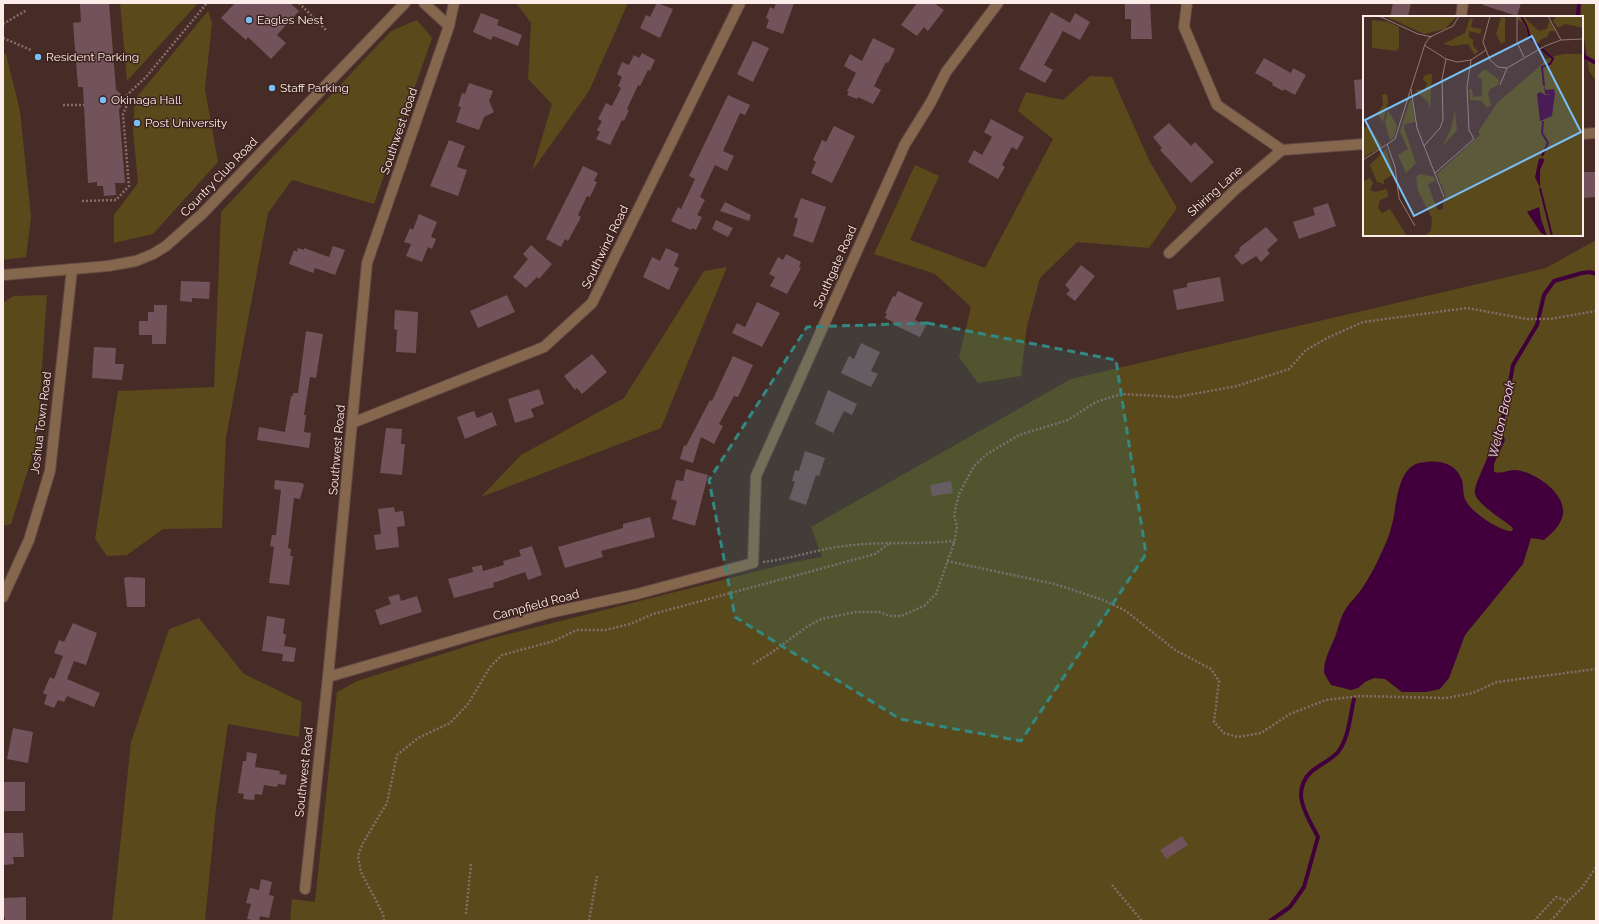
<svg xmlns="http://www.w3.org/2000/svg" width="1599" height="924" viewBox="0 0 1599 924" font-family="Raleway,sans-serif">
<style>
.green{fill:#59491b}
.water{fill:#41003c}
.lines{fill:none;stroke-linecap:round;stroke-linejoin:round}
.stream{stroke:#41003c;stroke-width:4}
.building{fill:#73535b}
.minor-casing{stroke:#644a45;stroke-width:12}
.tertiary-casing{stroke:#644a45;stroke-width:12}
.path{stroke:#856d69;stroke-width:2.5;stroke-dasharray:2 2;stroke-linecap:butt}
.minor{stroke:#85674e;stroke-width:10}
.tertiary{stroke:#85674e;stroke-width:10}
.marked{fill:#338881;fill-opacity:0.2;stroke:#338881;stroke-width:3;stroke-dasharray:8 5;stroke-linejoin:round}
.poi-dot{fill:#78bff8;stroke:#3c211c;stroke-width:1.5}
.labels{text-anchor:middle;stroke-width:3;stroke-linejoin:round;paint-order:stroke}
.poi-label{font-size:12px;fill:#fdedea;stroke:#3c211c;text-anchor:start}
.street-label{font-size:12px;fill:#fdedea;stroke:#3c211c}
.water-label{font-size:13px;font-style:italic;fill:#f8d1f1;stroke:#3c211c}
.inset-river{fill:none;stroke:#41003c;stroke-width:2}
.inset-road{fill:none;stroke:#907974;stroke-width:1}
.view{fill:#78bff8;fill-opacity:0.15;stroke:#78bff8;stroke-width:2}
.inset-edge{fill:none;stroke:#fdedea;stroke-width:2}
</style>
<rect width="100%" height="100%" fill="#472b26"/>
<!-- green -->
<path class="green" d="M120,3H198L127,81Z
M516,3H628L589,91L532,171L552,104L528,79L531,23Z
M1579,3H1596V81L1589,71Z
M208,11L212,23L205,89L218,162L153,234L114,243V215L138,183L133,129L135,99Z
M417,20L432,38L374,204L292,180L268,213L226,437L222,528L163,529L127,555L107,556L95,539L118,391L214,387L221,212L391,31Z
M3,53L6,54L20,111L31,217L26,257L3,260Z
M1090,76L1112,77L1149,160L1177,208L1149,248L1077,242L1040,278L1027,326L1021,376L978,383L959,357L971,307L935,274L874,254L915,165L939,176L910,240L985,268L1053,139L1018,111L1026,92L1063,100Z
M1596,240V921H290L292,899L315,902L337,692L357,681L493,638L794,562L822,557L811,527L1071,379L1546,268Z
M727,267L661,428L481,497L521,455L624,398L704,271Z
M47,295L37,441L11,524L3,526V303L13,296Z
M199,618L244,674L302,702L299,737L228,724L216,808L205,921H112L131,742L169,629Z"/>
<!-- water -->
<path class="water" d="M1499,430L1502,432L1505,440L1494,464V472C1503,474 1507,470 1515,470C1534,471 1570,495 1562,518C1559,527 1551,534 1544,540L1531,538L1523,564L1465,635L1449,678L1440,689L1426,692H1402L1385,679L1374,678L1365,682L1358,688L1351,690L1331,685C1329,681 1325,676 1324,672C1324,659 1330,649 1335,637C1338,629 1340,619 1344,612C1348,604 1356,597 1361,590C1370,577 1378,561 1384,547C1389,537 1392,526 1394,515C1397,499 1399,468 1419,463C1437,459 1456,462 1462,480C1464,487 1462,494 1466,501C1471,512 1501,532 1512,531L1513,528C1504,520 1478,505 1475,494C1474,490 1476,486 1477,482Z"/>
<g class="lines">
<!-- stream -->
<path class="stream" d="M1578,17L1579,3
M1582,46L1583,56L1596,63
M1499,435V430L1505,410L1513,365L1537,325L1544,295L1554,281L1582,273L1590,272L1596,274
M1270,921L1290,907L1304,887L1318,837C1307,816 1290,792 1311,772C1319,765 1331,760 1338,752C1349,738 1350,716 1354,699"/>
</g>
<!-- building -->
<path class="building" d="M109,3L116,90L122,95L123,103L119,110L125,183H115L116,195L104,196L103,186H97V182L88,183L83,87H78L73,23L81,22L80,4Z
M235,3H290L299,11L277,35L286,43L271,59L248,37L246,40L221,18Z
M657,3L673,9L660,38L640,28L646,15L650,17Z
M776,3H794L783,34L766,28L769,20L766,18L770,7L774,9Z
M917,3H934L944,10L928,31L924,27L917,36L901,25Z
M1150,3L1152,39H1131V19H1125V4Z
M1393,3H1411L1408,17H1390Z
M1483,3H1521L1517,16L1483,5Z
M1051,12L1070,23L1075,13L1090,22L1080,40L1063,31L1044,65L1053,70L1045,83L1019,69Z
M481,13L499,20L497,25L522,35L518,46L493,36L491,40L473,32Z
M873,38L895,49L888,63L886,62L874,86L881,90L873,104L858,97L857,99L847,95L849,92L847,91L856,73L844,66L850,54L862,61Z
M753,41L769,48L753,82L737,74Z
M642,53L655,60L650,71L648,70L640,86L638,85L627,109L629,110L624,121L622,120L610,145L596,139L600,132L597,130L602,121L598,119L606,103L612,106L621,88L618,86L622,77L617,74L622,62L629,65L634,55L639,58Z
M1264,58L1291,73L1293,68L1306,75L1295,95L1284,89L1283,91L1272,85L1273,83L1255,73Z
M1364,79V109H1356L1354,80Z
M469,83L493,91L489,101L494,112L484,117L479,130L456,122L461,107L458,106L462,93L465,94Z
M728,95L750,105L745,115L740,113L723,151L734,156L727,171L715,165L700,197L705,200L697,215L702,217L696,230L692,228L691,230L671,221L678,207L681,209L695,179L689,176Z
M991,119L1024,137L1017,150L1012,147L1002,165L1005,167L998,179L968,162L974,150L982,155L992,137L984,132Z
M1169,123L1191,146L1195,142L1214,162L1191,183L1160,150L1162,148L1153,137Z
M834,126L855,136L832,183L811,173L816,162L813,160L822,140L826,142Z
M449,140L465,146L457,167L467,170L458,196L430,186Z
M583,166L598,173L594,181L597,182L590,197L587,196L578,215L581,217L568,241L565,239L561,247L546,239Z
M1584,172H1596V197L1582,198Z
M801,198L826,207L813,243L793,236L798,219L794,217Z
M725,202L751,215L749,221L720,211Z
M1328,203L1336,226L1299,239L1293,222L1315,215L1313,208Z
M419,214L437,222L431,237L436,239L432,249L428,247L422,262L406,256L411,244L404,242L410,228L413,230Z
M716,220L733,228L728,237L712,229Z
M1266,227L1278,240L1267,250L1270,253L1261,262L1256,256L1242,265L1234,256L1240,250L1239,248Z
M531,245L552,264L539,279L537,277L526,288L513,277L528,259L523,254Z
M333,246L345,250L335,275L315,268L313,273L289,264L294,250L297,252L298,248L304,250V248L329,257Z
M666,248L679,254L674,266L679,268L669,290L643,277L652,257L660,261Z
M786,254L801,262L799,267L801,268L787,294L770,286L775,277L769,274L778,257L783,260Z
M1081,265L1095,276L1075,301L1066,294L1070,290L1065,285Z
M1220,277L1224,301L1177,310L1173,290L1187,287V283Z
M181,281L210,282L209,299L192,298V302L180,301Z
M898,291L923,303L915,320L926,325L920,337L892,324L893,322L885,318L887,314L885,313L893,296L895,297Z
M507,295L515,312L478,328L470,311Z
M757,302L780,313L762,347L732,333L737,323L745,327Z
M154,305H167L166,344H152V335H139V321H148V312H154Z
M395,310L418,312L416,353L396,352L397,330L394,329Z
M306,331L323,334L316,378L310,377L304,415H306L304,432L311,433L309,448L257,440L259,427L285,432L291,396H293V393H298Z
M861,343L880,352L871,371L878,374L871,387L841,373L849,356L854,359Z
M94,347L116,348L115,364H124L122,380L92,378Z
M592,354L607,372L582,394L577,388L575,390L564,376Z
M733,356L753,365L738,397L734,396L719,424L723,426L714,444L701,437L693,463L680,459L684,445L686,446L710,400L712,401Z
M539,389L544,404L531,409L534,417L515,423L508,399Z
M828,390L857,404L852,415L844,411L833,433L815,424Z
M474,411L477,418L492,412L497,425L465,439L457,417Z
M386,428L402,429L401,444H405L402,475L380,473Z
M805,451L825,458L819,476L816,475L806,505L789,499L795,482L792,481L795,470L799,471Z
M686,469L708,475L695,526L672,519L677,501L671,499L676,480L683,481Z
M275,480L302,483L304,485L300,499L294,498L288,548L291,549L290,556H293L289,585L269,583L274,547L270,546L272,535H276L281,490L274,489Z
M951,481L953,493L932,496L930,485Z
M394,507L395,512L403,511L405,526L397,527L399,547L376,550L374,535L381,534L378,509Z
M650,517L655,537L601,551L603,557L565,568L558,547L623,528V524Z
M532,546L542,575L528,580L525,572L493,583L494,587L454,598L448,579L473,572L472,567L482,565L483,571L504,565L503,561L521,556L519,550Z
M128,577L145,578V607H127L124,578Z
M399,594L401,601L417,596L422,612L380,625L375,610L391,604L388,597Z
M267,616L285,619L283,633L286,635L284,646L296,648L294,662L282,661L283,654L262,651Z
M73,623L97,633L86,665L74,661L67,679L100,693L94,707L67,696L64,702L58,700L54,708L44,704L47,695L43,693L50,677L54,679L63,656L54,653L59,640L64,642Z
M13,728L33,732L28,763L7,759Z
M247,752L257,754L255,767L280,771L279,774L287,775L285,785L278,784L277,787L264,785L262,795L255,794L254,800L243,799L244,794L238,793L243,761H246Z
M4,782H25V811H4Z
M3,833H23L24,857H13L14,864L3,865Z
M1182,836L1188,845L1166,859L1160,850Z
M261,879L272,882L269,895L274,896L269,918L260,916L259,921H256L247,919L251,904L246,903L250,888L259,890Z
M26,897V921H5V917H3L4,898Z"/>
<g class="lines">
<!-- minor casing -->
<g class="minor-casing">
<path id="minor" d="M424,3L449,26
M1187,3L1184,27L1217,105L1282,150L1364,144
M1461,17L1463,3
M1582,134L1596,133
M1169,253L1237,188L1282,150
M352,423L544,347L592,303L740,3
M3,597L29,540L50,471L72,269
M328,677L549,613L637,594L753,563L756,476L905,144L931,102L946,72L998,3
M305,889L328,677L367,263L449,26L454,3"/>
</g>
<!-- tertiary casing -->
<g class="tertiary-casing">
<path id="tertiary" d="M3,275L108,266L136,261L153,254L166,246L202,214L405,3"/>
</g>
<!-- path -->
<path class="path" d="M299,3L326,30
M3,24L27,10
M3,38L31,50
M63,105H84
M82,201L116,200L129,186L123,114L127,105V95L146,77L207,3
M947,561L1055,584L1103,600L1126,611L1175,650L1211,669L1219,681L1214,722L1224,733L1238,737L1261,733L1290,714L1326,700L1360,696L1446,698L1473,693L1497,682L1596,669
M763,562C791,559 817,549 845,546C880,541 916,545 952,541L954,543L957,527L954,515L959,494L974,466L987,454L1019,435L1068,420L1096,402L1121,394L1177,397L1237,386L1289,369L1306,350L1327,338L1363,322L1467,308L1527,319H1550L1596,311
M753,664L771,653L808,626L821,619L856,612H879L890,616H901L924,606L936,594L954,543
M1112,885L1142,921
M466,914L471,864
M384,921L383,914L361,872L358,856L363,843L387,803L397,755L418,738L450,723L468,704L490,667L502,655L554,641L577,630H605L630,624L653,614L875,554L891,542
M589,921L597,876
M1534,921L1556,897L1568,901
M1551,921L1568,901L1582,888L1596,867"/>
<!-- minor -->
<use href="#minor" class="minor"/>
<!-- tertiary -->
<use href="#tertiary" class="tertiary"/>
</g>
<!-- marked area -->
<path class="marked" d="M927,323L1116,360L1146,554L1021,741L900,719L735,617L709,480L807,327Z"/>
<!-- markers -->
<g class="poi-dot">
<circle cx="249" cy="20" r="4"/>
<circle cx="38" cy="57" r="4"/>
<circle cx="272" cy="88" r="4"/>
<circle cx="103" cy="100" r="4"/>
<circle cx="137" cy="123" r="4"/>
</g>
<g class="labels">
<!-- poi labels -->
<g class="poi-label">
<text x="257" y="24">Eagles Nest</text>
<text x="46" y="61">Resident Parking</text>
<text x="280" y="92">Staff Parking</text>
<text x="111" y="104">Okinaga Hall</text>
<text x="145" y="127">Post University</text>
</g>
<!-- street labels -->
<g class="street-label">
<text transform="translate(399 131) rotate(-71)" y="4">Southwest Road</text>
<text transform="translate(219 177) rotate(-46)" y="4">Country Club Road</text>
<text transform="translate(1215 191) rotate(-42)" y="4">Shiring Lane</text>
<text transform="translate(605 247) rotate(-64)" y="4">Southwind Road</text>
<text transform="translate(835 267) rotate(-66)" y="4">Southgate Road</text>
<text transform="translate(41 423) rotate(-83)" y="4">Joshua Town Road</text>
<text transform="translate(337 450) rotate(-85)" y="4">Southwest Road</text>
<text transform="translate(536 605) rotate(-15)" y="4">Campfield Road</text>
<text transform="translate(304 772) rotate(-84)" y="4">Southwest Road</text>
</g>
<!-- water labels -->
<g class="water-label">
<text transform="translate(1501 419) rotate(-77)" y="5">Welton Brook</text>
</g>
</g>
<!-- overview -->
<g transform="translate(1363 16)">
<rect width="220" height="220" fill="#472b26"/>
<path d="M22,0H94L82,13L61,18ZM155,0H160L176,15L184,13L186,4L193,15H187L184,21L177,24L176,30L167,22L160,7L154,3ZM193,0H220V12L202,8L195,12L190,5ZM138,1L142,2V26L138,28L133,18ZM107,2L110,3L108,11L119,13L117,18L106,15V21L110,24V30L115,35L112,39L105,28L90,30L80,28L102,17ZM9,4L25,6L36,11V32L33,35L9,32ZM200,38H220V220H61L68,215L69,202L55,175L53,161L56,158L71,161L72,165L65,168L73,190L75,194L80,193V182L83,181L74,158L76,156L117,119L115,116L134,87L177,50L183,43ZM122,53L136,64L135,69L127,73L125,78L128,89L124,92L119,85L107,84L106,73H109L110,81L119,80V63L114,60ZM66,58H69L67,94L65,86L52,74L62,73L64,67L60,64L61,60ZM24,78L25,87L20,106L14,97L20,89L19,79ZM47,84L49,85L52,106L42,108L41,112L53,147L43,157L35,139L45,133L37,115ZM25,94L34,110L31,121L27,124L22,107ZM92,94L94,114L79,131L88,113ZM6,110L19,130L0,142V112ZM23,133L31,158L21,164V168L14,166L7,149ZM7,162L10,167L7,174L12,176L24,173L25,181L17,184L15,192L19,197L27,193L44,220H0V166Z" fill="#59491b"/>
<path d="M181,70L183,74L191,73L192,77L189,100L177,105L174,78L177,76L182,79H188L182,78ZM180,142L181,145L177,154V172L172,161L176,143ZM176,191L178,203L184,220L178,217L164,196Z" fill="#41003c"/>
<path class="inset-river" d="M158,0L164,11L167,22L177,30M179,33L190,43L187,48L179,51L181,70M179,140L185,127L179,117L180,105M177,172L189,220"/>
<path class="inset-road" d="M16,0L55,18L69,21M127,0L120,26L127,44L135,51L144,52L182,30L198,24L220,23M154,0V26L161,41M185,0L198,24M61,29L83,43L94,46L108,44L123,34M137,69L144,52M48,73L54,112L81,181M24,128L32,151L36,182L52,210M61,130L77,112L80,104L79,63L83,43M0,144L32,123L62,28L67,21L90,10L96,0M72,157L111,123L106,114L104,71L108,44"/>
<path class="view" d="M169,20L218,116L51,200L2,104Z"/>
<rect width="220" height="220" class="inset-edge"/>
</g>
<!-- border -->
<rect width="1599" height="924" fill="none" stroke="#fdedea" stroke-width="8"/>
</svg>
